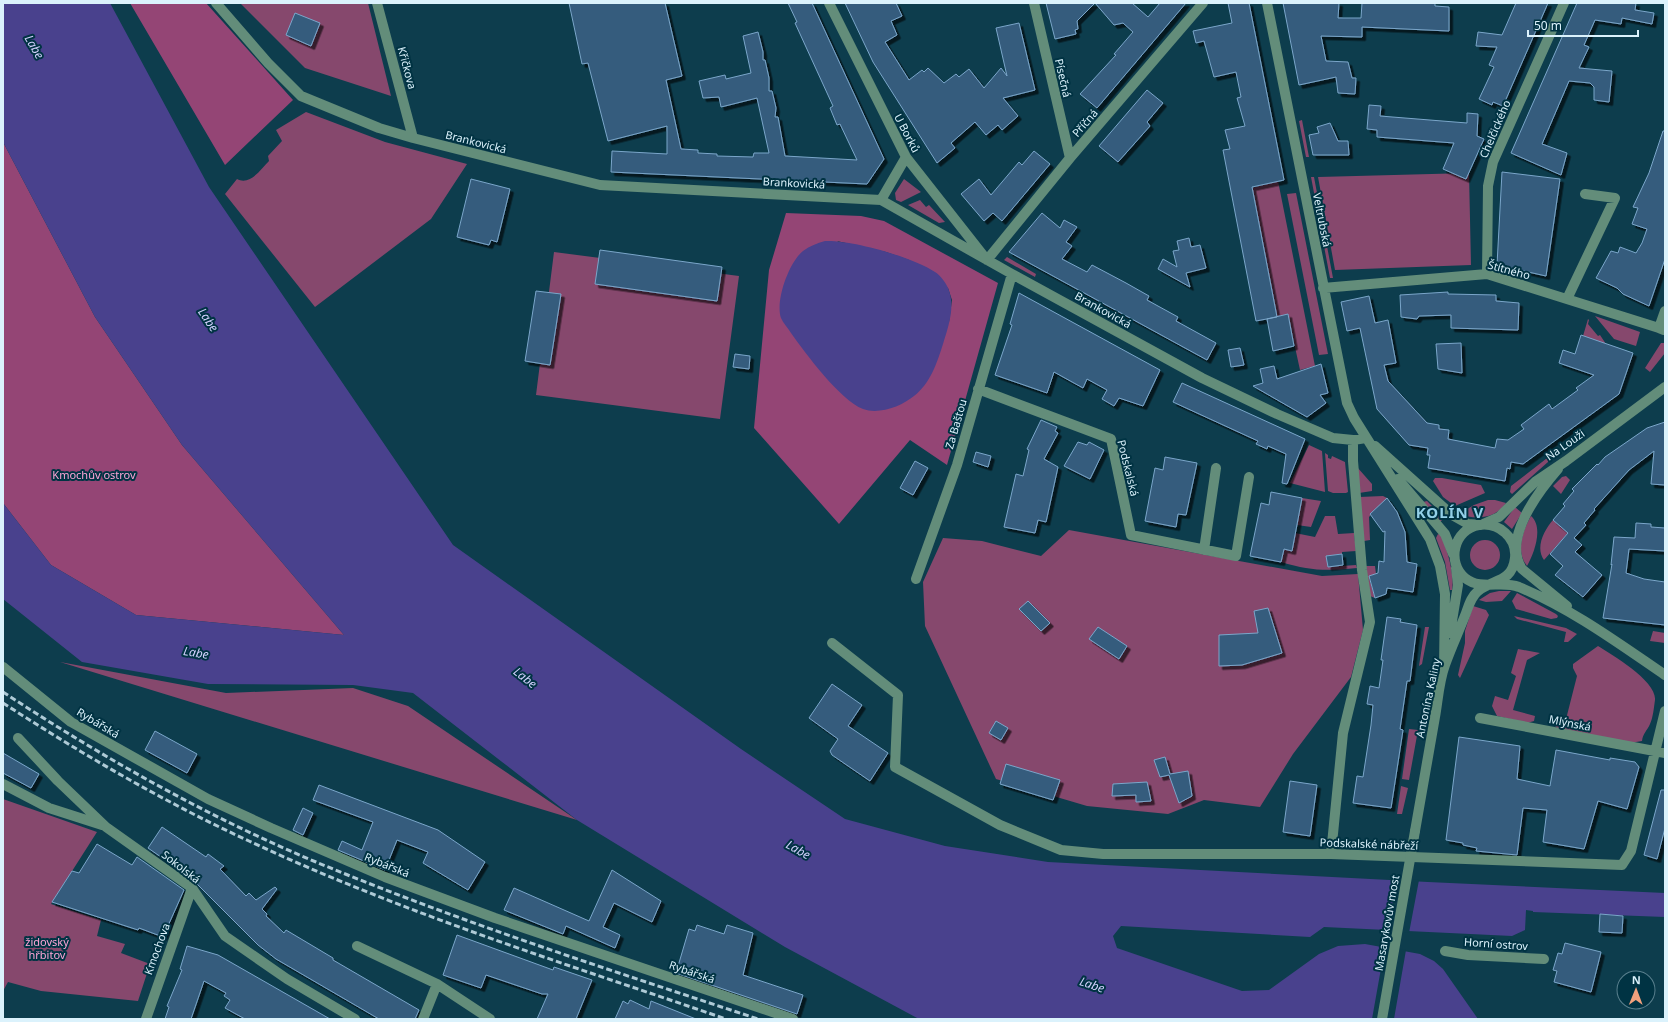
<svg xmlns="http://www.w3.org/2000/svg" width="1668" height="1022" viewBox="0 0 1668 1022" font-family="'Noto Sans',sans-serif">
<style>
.green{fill:#86486d}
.forest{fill:#944575;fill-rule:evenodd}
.water{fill:#49418d}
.pier{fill:#0d3d4d}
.building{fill:#345c7d;stroke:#7ba6ca;filter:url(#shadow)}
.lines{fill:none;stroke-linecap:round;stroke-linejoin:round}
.minor{stroke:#638d7a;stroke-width:10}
.rail{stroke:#aecad6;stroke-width:3;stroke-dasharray:6 3;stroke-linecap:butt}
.minor-bridge{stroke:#638d7a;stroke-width:10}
.labels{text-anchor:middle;stroke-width:4;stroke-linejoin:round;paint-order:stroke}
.street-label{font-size:11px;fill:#dbf2fc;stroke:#003343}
.park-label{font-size:11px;fill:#fda4d6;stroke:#003343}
.water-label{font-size:12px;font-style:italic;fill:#d0d0fc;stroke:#003343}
.district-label{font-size:15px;font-weight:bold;letter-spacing:1px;fill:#93d0e8;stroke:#003343}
</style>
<defs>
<filter id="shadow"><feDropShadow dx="3.5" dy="3.5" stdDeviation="0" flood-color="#0009"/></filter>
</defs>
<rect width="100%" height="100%" fill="#0d3d4d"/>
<!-- green -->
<path class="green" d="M240,3H368L391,96L305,68Z
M306,112L385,142L467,164L431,219L315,307L225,194L237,179C250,186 261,169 269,161L268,156L282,141L276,130Z
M1302,120L1309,157H1306L1299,121Z
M1469,173L1471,265L1335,270L1318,177Z
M1311,177H1314L1333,278H1330Z
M904,179L921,192L901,202L896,200L895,193Z
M1278,181L1315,366L1300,370L1288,315L1277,317L1252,188Z
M1296,193L1328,354L1319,355L1287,194Z
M920,200L926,207L929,205L945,222L939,223L908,205Z
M554,252L739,276L720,419L536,395Z
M1007,257L1036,274L1035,277L1004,260Z
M1595,316L1640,332L1636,346L1614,339Z
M1588,319L1589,320L1588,324L1598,336L1600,335L1606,344L1583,336Z
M1661,343H1665V353L1650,372L1645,368Z
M1309,445L1322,451L1325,492L1290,483Z
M1325,453L1328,455V458L1331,459L1332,456L1345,462L1348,492L1346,493H1333L1328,491Z
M1551,455L1548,462L1512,494L1510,492L1511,486Z
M1357,467L1372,484V491L1359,493Z
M1566,476L1570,480L1561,494L1553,486L1562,477Z
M1435,478H1442L1481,485L1485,493L1455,506L1443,497L1433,481Z
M1383,496L1387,498L1369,517L1370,540L1364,541L1359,497Z
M1302,498L1321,501L1311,527L1297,525Z
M1488,500H1495L1506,503C1495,519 1476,520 1459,514L1474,505Z
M1427,501L1444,518L1440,522L1423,502Z
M1515,507L1522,513L1512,529L1504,522Z
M1325,516H1335L1338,534L1354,533L1356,551L1342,552V554L1327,556L1328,567L1356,565L1357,568C1327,571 1310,571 1281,562L1284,549L1291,551L1295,533L1315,537Z
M1531,516C1544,527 1534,554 1527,566C1515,551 1523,530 1531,516Z
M1553,520L1568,533L1544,560C1535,548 1544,530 1553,520Z
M1069,530L1322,576L1358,574L1363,630L1351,677L1293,754L1260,807L1204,800L1168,814L1087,806L996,779L925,626L923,582L943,538L982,541L1041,556Z
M1438,534L1441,535C1447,549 1455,575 1452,590H1450L1445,562L1436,538Z
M1470 555a15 15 0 1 1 30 0a15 15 0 1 1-30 0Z
M1366,566H1375L1376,574L1370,576L1369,578L1375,598L1370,596Z
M1499,591H1511L1502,601L1486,602L1479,600L1490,593Z
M1517,593L1556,614L1558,616L1557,618L1551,619L1516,609L1512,601Z
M1473,606L1486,610L1489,615L1460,678L1458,675L1465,643V631Z
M1514,616L1566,628L1577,634L1568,642H1564L1566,632L1517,619Z
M1425,627H1429L1422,664L1419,666Z
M1653,631L1665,633V643L1650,641Z
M1598,646C1612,655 1657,681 1655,700C1654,707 1653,718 1650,724C1647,731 1643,733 1642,741L1630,743L1558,730L1554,724L1552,717L1564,727L1577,676L1573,668V664Z
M1518,649L1540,653L1527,660L1513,710L1535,716L1534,721L1527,723L1497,716L1492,706L1495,696L1508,700L1516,676L1511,673Z
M60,662L226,693L353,688L408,706L577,820Z
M1409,729L1418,730L1409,780L1402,779Z
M1401,786L1408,788L1402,814H1397Z
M3,799L97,832L51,904L101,920L97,936L125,944L121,953L150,964L138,1001L41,991L8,982L3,991Z"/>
<!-- forest -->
<path class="forest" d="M130,3H206L293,100L225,165Z
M3,142L95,317L182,445L344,635L136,615L51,565L3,503Z
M786,213L861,216L884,221L998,283L947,465L910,440L839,524L754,428L769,270ZM837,241L886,252L909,260L948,288L952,300L949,322Z"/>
<!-- water -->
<path class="water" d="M3,3H110L209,187L453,545L741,749L845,819L945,846L1048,862L1428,882L1665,893V917L1533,912V911L1526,910L1525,930L1512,936L1324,927L1310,937L1121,926L1113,936L1117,948L1242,991L1269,990L1319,954L1338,946L1365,944L1420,954L1434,961L1443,969L1478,1019H919L785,947L577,820L413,693L353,685L208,684L82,662L3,599V503L51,565L136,615L344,635L182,445L95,317L3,142Z
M825,241C853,240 912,257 935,272C940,275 946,283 948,288C956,306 948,327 943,344C937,363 930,384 914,396C902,406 879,415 863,409C840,400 806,354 791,333C788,328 783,323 781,318C775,301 789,262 803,251C810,246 817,243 825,241Z"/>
<!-- pier -->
<path class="pier" d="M1397,879L1419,880L1409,933L1387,932Z
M1385,946L1406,950L1394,1019H1372Z"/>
<!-- building -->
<path class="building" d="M569,3H665L682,76L666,80L681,149L698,150V153L717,154V156L753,157L754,153H769L757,98L721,107L719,97L703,98L699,81L725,75L726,79L751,73L743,36L758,32L763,52V60H765L769,78V91H772L776,108L775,117H778L785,156L857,160L840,124L837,125L830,108L833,106L795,23L797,22L788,3H812L884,159L867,184L611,172L612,151L667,154V126L608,141L588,63L582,64Z
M845,3H896L902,16L891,21L897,35L885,42L909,80L922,70L924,72L928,68L944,83L956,74L959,77L969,69L984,88L1001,68L1007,76L996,28L1019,23L1035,90L1003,98L1018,116L1002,130L998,125L986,135L975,122L951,143L955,148L937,163L873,62Z
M1046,3H1132L1148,17L1160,3H1186L1097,108L1080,94L1116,55L1114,54L1133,32L1123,23L1114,25L1095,3L1077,21L1078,29L1075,30L1076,34L1055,39Z
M1228,3H1249L1284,180L1252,187L1277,317L1256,321L1223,150L1230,149L1225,130L1245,126L1237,98L1241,97L1236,72L1214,77L1204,41L1196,43L1193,31L1232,23Z
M1283,3H1339L1338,18H1361L1362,3H1435V6L1449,7V31L1362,27V37L1321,36L1326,61L1348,62L1352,78H1356L1355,94L1338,93L1336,77L1299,85Z
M1516,3H1548L1503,106L1493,102L1492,105L1479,99L1494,67L1489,65L1497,47L1476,46L1478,32L1502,35Z
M1577,3H1636L1635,10L1654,13L1652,24L1622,18L1621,24L1595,20L1584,45L1589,47L1579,68L1612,71L1609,102L1594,100V87L1590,83L1569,81L1542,144L1567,153L1561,175L1511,153Z
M295,13L320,23L311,46L286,35Z
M1147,90L1163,103L1147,122L1150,126L1118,162L1099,146Z
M1369,105L1381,106L1380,116L1467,123V113L1478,114L1477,136L1484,139L1466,179L1443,169L1454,143L1377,137V130L1367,129Z
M1330,123L1338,141H1348L1349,155H1313L1309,135L1319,133L1317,127Z
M1663,131H1665V259L1649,306L1623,294L1617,288L1596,278L1611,251L1618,253L1620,247L1636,253L1642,243L1647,229L1632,224L1638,208L1633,207L1649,173Z
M1034,151L1050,164L1002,221L993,213L984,221L961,194L979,179L991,195L1019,162L1022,165Z
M1502,172L1560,179L1546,276L1497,265Z
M471,179L510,189L497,242L491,240L489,245L457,237Z
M1042,213L1060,228L1064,220L1077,227L1066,242L1072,246L1062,259L1087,272L1092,265L1126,283L1149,296L1147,300L1178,317L1176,321L1216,343L1207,360L1009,252Z
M1189,238L1191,247L1200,245L1206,268L1186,273L1190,287L1158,269L1163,259L1177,267L1173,251L1179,250L1177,241Z
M600,250L722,267L717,301L595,284Z
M536,291L561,294L550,365L525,361Z
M1448,292V294L1496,295V301L1519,303L1518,330L1451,328V315L1419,316L1417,319L1401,317L1400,295Z
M1019,293L1160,370L1143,406L1119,398L1114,406L1102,399L1107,390L1087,379L1083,388L1054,372L1047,393L995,375L1012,325L1010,324Z
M1369,296L1375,323L1388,320L1396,363L1384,365L1388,381L1427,423L1439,425V429L1449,430L1448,439L1495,448L1497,439L1508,440L1524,429L1521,425L1549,404L1552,409L1578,390L1576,388L1594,375L1559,363L1563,350L1575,354L1581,335L1633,353L1619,394L1523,464L1511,462L1510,469L1507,468L1505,481L1428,468L1430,455H1427L1428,448L1409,445L1377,409L1360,328L1347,331L1341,302Z
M1288,314L1294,346L1273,351L1267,319Z
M1461,343L1462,373L1438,369L1436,344Z
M1240,348L1244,365L1231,367L1228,350Z
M735,354L750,356L749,369L733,367Z
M1321,364L1328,393L1320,395L1326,403L1307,417L1253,386L1263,383L1260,369L1274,366L1277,379Z
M1182,383L1305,439L1287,484L1282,483L1286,454L1268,446L1267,449L1256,444L1258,441L1173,402Z
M1041,420L1057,427L1055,431L1058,433L1044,459L1058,467L1046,522L1038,520L1035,533L1004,527L1016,474L1023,476L1029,450L1027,449Z
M1665,422V485L1651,484L1654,451L1629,470L1594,509L1595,510L1584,523L1586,525L1574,538L1582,545L1575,552L1602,575L1583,597L1555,575L1563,566L1550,554L1568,533L1553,520L1565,506L1563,504L1574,491L1572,489L1597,464L1598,465L1605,457L1647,428Z
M1078,442L1087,445L1089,442L1104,450L1090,479L1064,466Z
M976,452L991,456L988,467L973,462Z
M1165,457L1197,463L1186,515L1178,514L1176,527L1145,521L1155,468L1163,470Z
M915,461L928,468L913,495L900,488Z
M1271,492L1302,498L1292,551L1284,549L1281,562L1250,556L1261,503L1269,505Z
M1387,498L1397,512L1405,532L1407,562L1417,564L1413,592L1387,588L1386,594L1375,598L1369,576L1378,573L1379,561L1384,562L1385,531L1383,532L1370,514Z
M1636,523L1651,524V527L1665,528V551L1629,549L1626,573L1644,579L1665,582V625L1603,618L1612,564L1611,565L1614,537L1635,538Z
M1342,554L1343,565L1328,567L1326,556Z
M1028,601L1050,623L1041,631L1019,609Z
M1268,608L1282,653L1242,665L1219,666V635L1258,633L1254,611Z
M1387,617L1401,619L1400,622L1417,625L1410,681H1407L1400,729L1403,730L1391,808L1353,803L1357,776L1363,777L1371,725L1373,705L1367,704L1370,686L1379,688L1383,660H1381Z
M1098,627L1127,646L1119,659L1089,639Z
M832,684L862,705L848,726L888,753L870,781L832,755L830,751L838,739L809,718Z
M996,721L1008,728L1001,740L989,733Z
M155,731L197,754L187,773L145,750Z
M1459,737L1520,746L1517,779L1550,786L1556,750L1610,760V758L1635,762L1639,767L1627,809L1598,801L1584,849L1543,842L1547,810L1523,808L1517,855L1476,851L1477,848L1463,845V843L1446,840Z
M3,753L39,774L31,788L3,773Z
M1165,757L1170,774L1188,771L1192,796L1179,803L1169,775L1160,777L1154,760Z
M1006,764L1060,780L1053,800L1000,784Z
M1290,781L1317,785L1310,836L1283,832Z
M1147,782L1151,801L1136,802V795L1112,796L1113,784Z
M319,785L438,830L485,862L468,890L423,863L428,852L397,840L385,870L338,850L342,841L362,850L373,822L313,800Z
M1661,790H1665V828L1657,859L1644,855Z
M303,808L313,813L303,835L293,830Z
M162,827L206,857L208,854L224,866L220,869L246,896L249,893L256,900L275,887L277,889L262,909L267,914L266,916L284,933L286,930L333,958V960L419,1010L415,1019H379L276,959L258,945L191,878L148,848Z
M97,844L132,865L137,857L184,890L163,937L139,928L138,930L52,902L72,871L79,873Z
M612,870L661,901L652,922L614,903L603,927L620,935L615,948L566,926L563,934L504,910L514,888L589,921Z
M1600,914L1623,916L1622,933L1599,932Z
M697,925L724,934L727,925L753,933L743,975L803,995L797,1014L676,973L689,929L695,931Z
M457,935L553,970L554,967L592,980L576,1019H537L548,994H542L486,975L481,988L443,975Z
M1565,943L1601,952L1591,992L1554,982L1557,971L1553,970L1558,953L1562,954Z
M187,946L218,955L330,1019H245L225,1008L230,1000L224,996L226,993L204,981L191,1019H165L169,1007L167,1006L182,970L180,969Z
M630,1000L649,1009L651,1001L696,1019H615L623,1001L628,1004Z"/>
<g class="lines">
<!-- minor -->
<path class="minor" d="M216,3L268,63L301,96L379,128L413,138L600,185L881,200L1012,274L1202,378L1277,414L1333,438L1353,440L1366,438
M377,3L413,138
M829,3L906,157L983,255
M1034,3L1070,158
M1267,3L1347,403L1354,418L1430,539L1440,566L1445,594L1444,667
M881,200L906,157
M987,260L1070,158L1203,3
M1487,274L1488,186L1493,162L1564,3
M1323,288L1487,274L1659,328
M1567,299L1615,198L1585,194
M1664,330L1659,328L1665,311
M978,389L1111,439L1131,535L1236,556L1249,477
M1375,446L1452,515L1468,524L1481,525L1499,517L1535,482L1566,461L1665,387
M1558,469C1538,492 1502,539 1522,569L1567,606
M1398,479L1445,534L1453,554
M1204,550L1216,468
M916,579L957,465L1012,274
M1450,633L1458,585L1456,568
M832,643L898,695L895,767L1000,825L1061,850L1103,854H1331L1622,865L1631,851L1665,711
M3,667L71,722L208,799L271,828L385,877L495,918L793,1019
M1480,718L1665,753
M18,738L58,781L106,827L192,888L225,936L287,979L355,1019
M3,784L49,808L102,825
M1415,831C1422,793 1428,755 1435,717C1438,700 1439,681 1445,665C1451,648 1459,631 1466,613C1469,605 1471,597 1478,591C1493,579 1512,583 1515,558C1517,538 1499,522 1479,525C1454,529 1446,562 1465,578C1481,591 1501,580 1519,587C1572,609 1618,643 1665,675
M1331,854L1343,733L1370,622L1362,570L1353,461V440
M357,946L437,984
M1445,951L1468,955L1544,959
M146,1019L192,888
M423,1019L437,984L490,1019"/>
<!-- rail -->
<path class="rail" d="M3,692C102,757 206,816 316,862C460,922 610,970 758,1019
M3,703C82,754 164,802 249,841C403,913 566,964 726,1019"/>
<!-- minor-bridge -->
<path class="minor-bridge" d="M1382,1019L1415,831"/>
</g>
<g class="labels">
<!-- street labels -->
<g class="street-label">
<text transform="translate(407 68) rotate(75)" y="4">Křičkova</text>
<text transform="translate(1063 78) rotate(77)" y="4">Písečná</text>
<text transform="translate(1085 123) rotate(-49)" y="4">Příčná</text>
<text transform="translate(1495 129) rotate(-67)" y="4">Chelčického</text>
<text transform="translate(907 133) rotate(62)" y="4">U Borků</text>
<text transform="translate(476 142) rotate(14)" y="4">Brankovická</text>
<text transform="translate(794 183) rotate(3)" y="4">Brankovická</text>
<text transform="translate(1322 220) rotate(79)" y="4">Veltrubská</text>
<text transform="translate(1509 270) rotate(15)" y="4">Štítného</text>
<text transform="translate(1103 310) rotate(29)" y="4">Brankovická</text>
<text transform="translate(956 424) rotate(-74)" y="4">Za Baštou</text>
<text transform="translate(1565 445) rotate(-35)" y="4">Na Louži</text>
<text transform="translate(1128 468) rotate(76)" y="4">Podskalská</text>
<text transform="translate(1428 698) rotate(-78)" y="4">Antonína Kaliny</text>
<text transform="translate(98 723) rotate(31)" y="4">Rybářská</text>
<text transform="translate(1570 723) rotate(11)" y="4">Mlýnská</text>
<text transform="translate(1369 844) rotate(2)" y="4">Podskalské nábřeží</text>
<text transform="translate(387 865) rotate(22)" y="4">Rybářská</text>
<text transform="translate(181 867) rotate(38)" y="4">Sokolská</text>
<text transform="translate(1387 923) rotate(-80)" y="4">Masarykovův most</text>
<text transform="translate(1496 944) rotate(4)" y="4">Horní ostrov</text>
<text transform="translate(157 949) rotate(-70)" y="4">Kmochova</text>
<text transform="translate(692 972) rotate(19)" y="4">Rybářská</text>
</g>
<!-- park labels -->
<g class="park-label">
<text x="94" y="479">Kmochův ostrov</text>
<text x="47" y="946">židovský<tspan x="47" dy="13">hřbitov</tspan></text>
</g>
<!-- water labels -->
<g class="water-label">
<text transform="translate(34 47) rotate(60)" y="4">Labe</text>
<text transform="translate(208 320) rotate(55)" y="4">Labe</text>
<text transform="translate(196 653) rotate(9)" y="4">Labe</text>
<text transform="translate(525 678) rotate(38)" y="4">Labe</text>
<text transform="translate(798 850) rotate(29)" y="4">Labe</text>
<text transform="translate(1092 985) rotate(19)" y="4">Labe</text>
</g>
<!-- district labels -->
<g class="district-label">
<text x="1450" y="518">KOLÍN V</text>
</g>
</g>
<!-- border -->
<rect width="1668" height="1022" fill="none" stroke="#dbf2fc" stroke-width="8"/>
<!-- north arrow -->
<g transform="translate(1636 990) rotate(1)"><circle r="19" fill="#003343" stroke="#587f8d"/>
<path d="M0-3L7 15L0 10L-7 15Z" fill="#f1a17d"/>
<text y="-6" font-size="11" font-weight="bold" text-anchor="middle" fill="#dbf2fc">N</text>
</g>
<!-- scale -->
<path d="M1528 30v6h110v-6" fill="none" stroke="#dbf2fc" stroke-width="2"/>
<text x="1534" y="30" font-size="12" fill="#dbf2fc" stroke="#003343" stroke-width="3" paint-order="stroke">50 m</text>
</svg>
